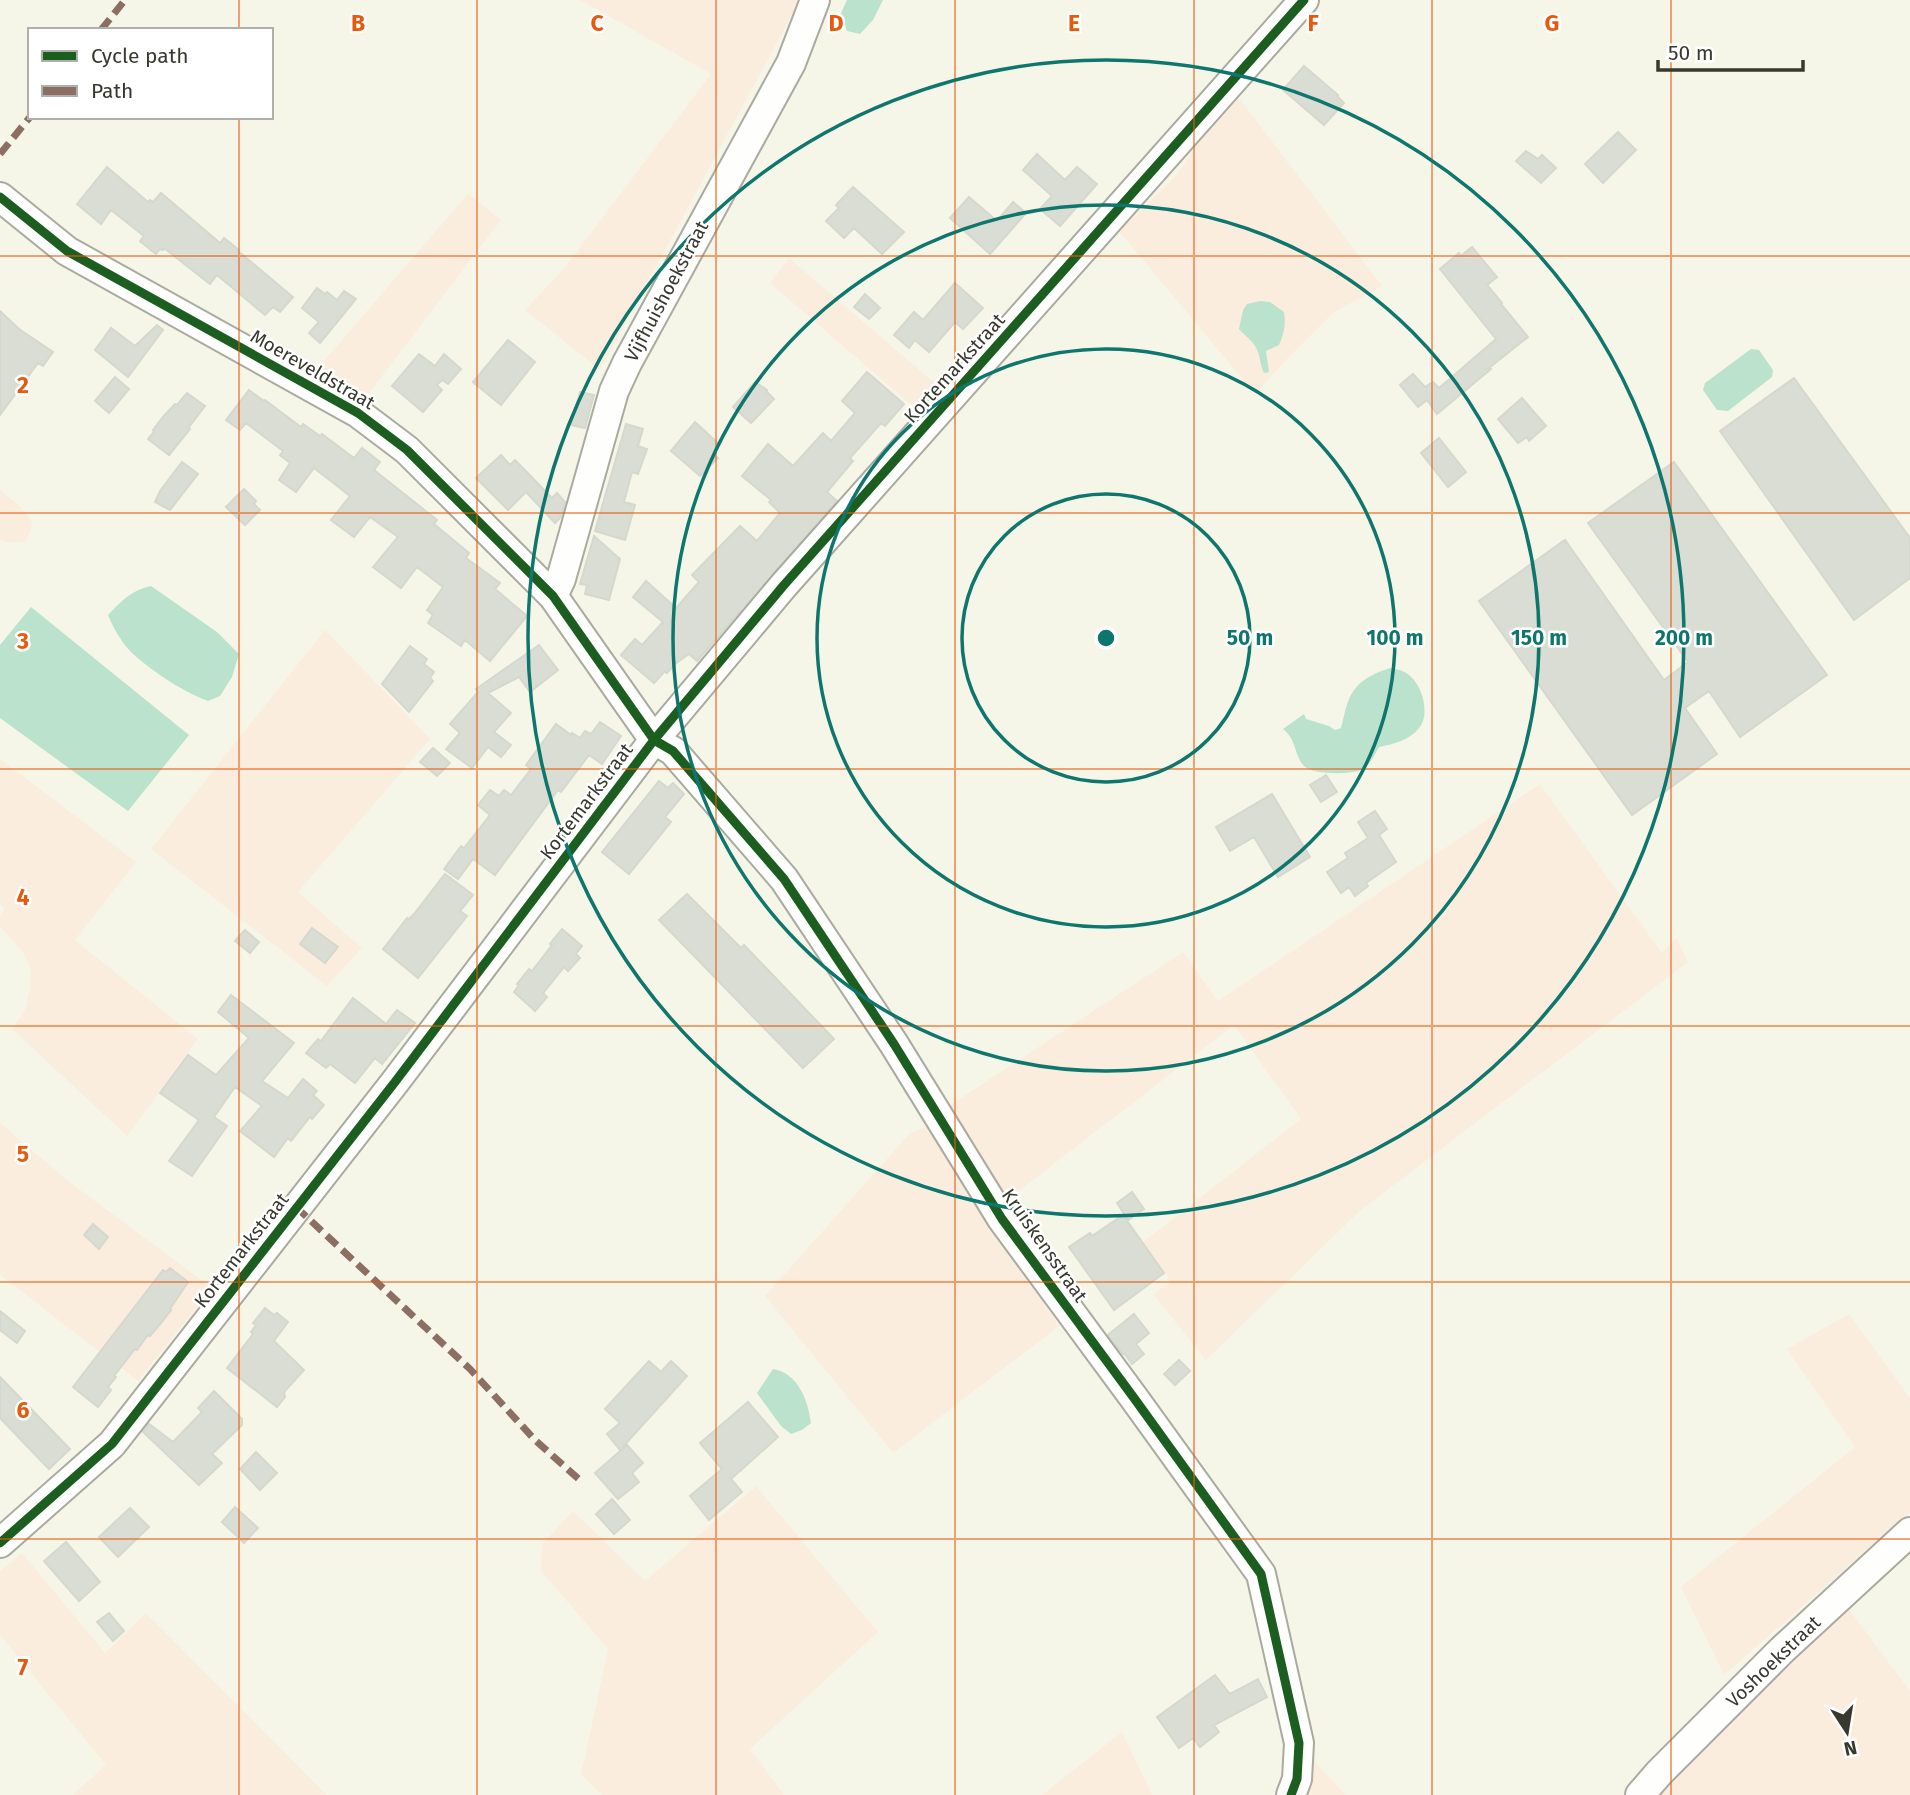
<svg xmlns="http://www.w3.org/2000/svg" width="1910" height="1795" viewBox="0 0 1910 1795" font-family="'Fira Sans',sans-serif">
<style>
.green{fill:#faedde}
.water{fill:#bae2cc}
.building{fill:#daddd3;stroke:#d5d8ce;stroke-width:2}
.lines{fill:none;stroke-linecap:round;stroke-linejoin:round}
.minor-casing{stroke:#aaaba0;stroke-width:32}
.minor{stroke:#fefefc;stroke-width:28}
.quiet{stroke:#8d6e63;stroke-width:7;stroke-dasharray:14 7;stroke-linecap:butt}
.cycleway-casing{stroke:#fff;stroke-width:13}
.cycleway{stroke:#1b5e20;stroke-width:9}
.grid{fill:none;stroke:#e8590c;stroke-width:2;stroke-opacity:0.55}
.ring{fill:none;stroke:#0f766e;stroke-width:3.5}
.labels{text-anchor:middle;stroke-width:5;stroke-linejoin:round;paint-order:stroke}
.street-label{font-size:19px;fill:#37382e;stroke:#fff}
.grid-label{font-size:23px;text-anchor:middle;font-weight:bold;fill:#e8590c;stroke:#fff;stroke-width:5;stroke-linejoin:round;paint-order:stroke}
.centre{fill:#0f766e;stroke:#fff;stroke-width:3.5}
.ring-label{font-size:21px;text-anchor:middle;font-weight:bold;fill:#0f766e;stroke:#fff;stroke-width:5;stroke-linejoin:round;paint-order:stroke}
</style>
<rect width="100%" height="100%" fill="#f5f6e8"/>
<!-- green -->
<path class="green" d="M580,0H800L600,370L525,310L563,270L711,74Z
M1239,98L1382,286L1334,312L1286,360L1255,394L1119,231L1176,176L1206,130Z
M468,194L501,220L363,401L316,370Z
M789,258L937,385L916,409L770,283Z
M0,490L22,508L33,524L26,541L11,543L0,540Z
M325,630L430,739L298,892L362,948L327,986L151,849Z
M0,759L136,862L75,940L198,1039L127,1136L12,1029L25,1010L30,989L31,969L22,951L0,926V916L5,909L0,904Z
M1540,784L1662,953L1676,938L1688,962L1362,1209L1206,1360L1153,1294L1171,1282L1143,1242L1301,1119L1234,1025L1003,1203L946,1108L1183,952L1218,1001Z
M0,1123L72,1184L212,1288L138,1381L0,1275Z
M929,1126L1059,1326L893,1453L765,1296L910,1133Z
M1849,1314L1910,1398V1512L1724,1675L1681,1587L1855,1447L1787,1349Z
M756,1486L878,1632L750,1749L784,1795H602L581,1775L608,1649L541,1571L542,1544L573,1511L645,1581Z
M22,1553L105,1653L146,1613L327,1795H72L106,1765L0,1635V1571Z
M1845,1604L1910,1691V1795H1647Z
M1122,1732L1152,1795H1042Z
M1313,1759L1345,1795H1300Z"/>
<!-- water -->
<path class="water" d="M847,0H883L873,20L860,34L847,31L841,13Z
M1260,301L1270,302L1284,312C1286,325 1284,333 1279,345L1266,351L1269,372L1264,373C1260,365 1260,353 1255,346C1251,339 1244,335 1239,329L1243,310L1247,304Z
M1751,349L1759,350L1773,370L1772,377L1728,411L1717,410L1703,390L1705,383Z
M151,586L217,632L239,654L232,677L220,696L208,701C185,693 150,670 132,653C121,642 114,629 108,615C121,601 132,590 151,586Z
M31,607L189,735L128,811L0,718V645Z
M1390,668C1395,669 1402,670 1406,673C1422,682 1431,714 1419,728C1410,740 1394,744 1379,747C1375,754 1370,765 1363,769C1354,775 1312,775 1304,766C1294,755 1297,740 1283,729L1304,714L1306,719L1329,726L1335,730L1341,728C1344,718 1345,708 1349,699C1357,681 1372,674 1390,668Z
M773,1369C798,1373 808,1400 811,1423L802,1430L791,1434L781,1426L757,1393Z"/>
<!-- building -->
<path class="building" d="M1304,66L1338,95L1337,96L1344,103L1324,125L1283,90Z
M1618,132L1636,150L1603,183L1585,164Z
M1526,151L1538,159L1542,155L1556,168L1541,183L1516,161Z
M1037,154L1065,180L1077,167L1097,184L1060,226L1040,209L1052,196L1023,170Z
M107,167L148,202L150,200L153,202L161,193L220,243L224,238L239,250L238,251L293,297L280,312L273,307L265,315L217,275L210,284L164,248L163,250L160,249L156,254L140,241L144,236L111,210L101,224L77,204Z
M853,187L904,232L882,254L854,228L844,238L826,221L839,208L836,205Z
M969,197L997,221L1013,202L1026,213L990,254L950,218Z
M1472,247L1497,277L1487,285L1502,303L1501,304L1528,337L1489,368L1491,369L1437,414L1427,400L1418,407L1400,385L1413,374L1425,387L1433,382L1439,388L1496,339L1440,269L1459,253L1461,256Z
M955,283L983,308L963,329L955,322L929,352L915,340L909,348L894,335L914,312L923,320Z
M317,288L325,294L327,292L337,300L344,291L356,299L320,343L309,333L319,322L302,308Z
M865,294L880,308L869,319L854,307Z
M0,311L19,329L53,352L43,366L38,363L0,415Z
M157,325L163,330L128,377L95,350L111,328L135,346Z
M508,340L535,362L501,405L473,382Z
M419,354L435,366L444,354L461,369L448,384L442,380L437,385L442,390L423,412L392,386Z
M867,372L904,404L885,426L881,423L850,458L853,461L827,492L837,501L697,661L689,654L675,664L667,673L665,671L654,683L621,655L635,639L642,645L663,622L633,597L646,581L676,608L699,582L692,575L740,526L757,541L780,513L769,502L771,500L742,476L768,444L793,466L823,433L831,441L855,413L842,401Z
M115,377L129,389L109,413L95,401Z
M1794,378L1910,538V578L1854,620L1720,431Z
M755,382L767,390L766,391L774,399L751,423L733,407Z
M249,390L264,401L265,400L301,427L303,424L320,436L322,434L354,458L362,448L380,462L374,470L437,520L434,524L469,553L466,558L500,583L495,589L527,616L490,661L465,640L461,646L428,623L433,615L427,610L443,587L417,567L401,588L373,567L398,537L370,517L354,537L331,520L350,496L314,468L296,492L279,480L290,463L280,455L283,451L246,423L240,430L226,420Z
M580,392L594,395L585,428L571,425Z
M187,393L205,406L189,427L190,429L169,455L148,439L154,432L153,430L163,417L175,404L177,405Z
M1522,398L1546,426L1529,441L1527,437L1518,443L1498,419Z
M695,422L718,443L714,455L718,458L700,476L671,451Z
M626,424L643,429L638,446L647,449L638,474L632,472L624,502L635,505L625,540L595,531Z
M1439,438L1466,472L1448,487L1421,453Z
M501,455L510,465L515,460L552,498L557,493L565,502L561,517L555,523L526,492L508,510L476,478Z
M182,462L198,474L170,510L155,502L160,491Z
M1674,462L1827,675L1740,737L1709,691L1685,708L1717,754L1632,815L1479,601L1565,540L1664,680L1688,662L1588,523Z
M244,489L256,501L254,504L260,510L245,525L226,507Z
M594,536L620,559L609,600L585,594L587,585L580,584Z
M539,645L558,670L530,692L519,677L488,693L511,713L494,732L511,745L501,757L488,747L472,768L446,749L460,733L450,724L478,692L476,689Z
M410,646L427,659L424,664L434,672L430,678L433,681L409,712L382,684Z
M600,722L621,736L602,764L589,755L561,792L558,790L495,875L473,859L458,879L444,869L461,846L464,848L490,815L478,805L490,790L499,796L504,790L511,795L531,769L526,765L556,724L571,735L572,733L580,738L585,731L591,734Z
M433,748L450,763L437,776L420,762Z
M1326,775L1337,792L1321,802L1310,785Z
M659,781L668,788L673,783L684,794L665,817L671,822L629,874L602,852Z
M1272,794L1310,857L1278,877L1254,837L1230,851L1216,827Z
M1375,811L1387,829L1379,835L1396,862L1366,883L1368,886L1355,896L1349,887L1341,893L1327,872L1348,858L1345,853L1368,838L1358,822Z
M445,874L473,895L460,911L467,916L418,978L383,949L407,918L408,920L414,914Z
M687,894L741,948L744,945L834,1039L803,1068L659,920Z
M312,928L338,947L325,963L300,944Z
M562,929L582,946L576,954L580,958L568,971L564,967L543,993L547,997L535,1011L514,992L519,985L517,984L529,969L532,971L552,945L550,944Z
M245,930L259,942L250,953L235,941Z
M231,995L294,1043L262,1081L288,1098L303,1079L317,1091L313,1095L324,1105L312,1119L310,1117L291,1141L288,1138L274,1157L240,1131L262,1106L235,1087L214,1117L227,1126L192,1176L169,1161L199,1120L160,1093L188,1055L216,1075L249,1038L218,1012Z
M353,998L386,1024L397,1010L415,1023L382,1064L375,1058L355,1083L330,1064L326,1068L306,1053L318,1039L321,1041Z
M1132,1192L1144,1209L1128,1220L1117,1203Z
M1123,1215L1164,1273L1114,1310L1069,1247L1090,1233L1092,1236Z
M93,1224L108,1237L99,1249L84,1235Z
M170,1268L188,1282L170,1309L171,1310L161,1323L150,1336L148,1335L137,1350L135,1349L114,1376L116,1377L108,1387L111,1390L98,1407L73,1387L163,1270L166,1272Z
M265,1308L274,1315L277,1313L288,1322L274,1341L304,1370L284,1392L285,1397L277,1407L227,1368L253,1334L251,1332L256,1325L253,1323Z
M0,1311L25,1331L17,1343L0,1330Z
M1134,1314L1149,1333L1136,1344L1144,1354L1132,1364L1124,1353L1123,1354L1108,1335Z
M1179,1360L1190,1371L1175,1385L1164,1374Z
M649,1361L661,1372L671,1361L687,1376L620,1450L607,1434L620,1423L605,1409Z
M0,1377L70,1449L49,1469L0,1418Z
M214,1391L242,1419V1425L212,1454L222,1463L199,1485L143,1432L149,1424L173,1442L202,1412L198,1408Z
M748,1402L778,1437L731,1479L742,1492L709,1520L690,1496L722,1469L700,1443Z
M627,1445L643,1463L632,1473L639,1482L618,1499L595,1473Z
M256,1452L277,1473L260,1490L240,1469Z
M612,1499L630,1520L614,1534L596,1514Z
M235,1507L258,1528L244,1543L222,1522Z
M130,1508L149,1527L118,1557L99,1537Z
M66,1542L100,1582L79,1601L44,1561Z
M109,1613L124,1631L113,1641L97,1622Z
M1215,1675L1230,1694L1258,1679L1267,1697L1214,1725L1219,1732L1200,1747L1193,1738L1179,1748L1157,1717Z"/>
<g class="lines">
<!-- minor casing -->
<g class="minor-casing">
<path id="minor" d="M0,197L67,251L358,413L407,450L553,596L654,740L673,751L784,879L894,1044L1002,1219L1134,1398L1261,1574L1299,1743L1297,1779L1291,1795
M553,596L561,579L614,391L627,363L791,63L815,0
M0,1543L112,1444L395,1082L654,740L784,585L1304,0
M1640,1795L1659,1773L1782,1650L1910,1532"/>
</g>
<!-- minor -->
<use href="#minor" class="minor"/>
<!-- quiet -->
<path class="quiet" d="M101,30L125,0
M0,154L30,117
M296,1207L470,1369L535,1440L582,1482"/>
<!-- cycleway casing -->
<g class="cycleway-casing">
<path id="cycleway" d="M0,197L67,251L358,413L407,450L553,596L654,740L673,751L784,879L894,1044L1002,1219L1134,1398L1261,1574L1299,1743L1297,1779L1291,1795
M0,1543L112,1444L395,1082L654,740L784,585L1304,0"/>
</g>
<!-- cycleway -->
<use href="#cycleway" class="cycleway"/>
</g>
<!-- grid -->
<path class="grid" d="M239,0V30M477,0V1795M716,0V1795M955,0V1795M1194,0V1795M1432,0V1795M1671,0V1795M239,117V1795M0,256H1910M0,513H1910M0,769H1910M0,1026H1910M0,1282H1910M0,1539H1910"/>
<!-- distance rings -->
<g class="ring">
<circle cx="1106" cy="638" r="144"/>
<circle cx="1106" cy="638" r="289"/>
<circle cx="1106" cy="638" r="433"/>
<circle cx="1106" cy="638" r="578"/>
</g>
<g class="labels">
<!-- street labels -->
<g class="street-label">
<text transform="translate(666 291) rotate(-62)" y="7">Vijfhuishoekstraat</text>
<text transform="translate(954 368) rotate(-48)" y="7">Kortemarkstraat</text>
<text transform="translate(313 369) rotate(30)" y="7">Moereveldstraat</text>
<text transform="translate(586 801) rotate(-53)" y="7">Kortemarkstraat</text>
<text transform="translate(1045 1245) rotate(55)" y="7">Kruiskensstraat</text>
<text transform="translate(241 1250) rotate(-52)" y="7">Kortemarkstraat</text>
<text transform="translate(1773 1661) rotate(-44)" y="7">Voshoekstraat</text>
</g>
</g>
<g class="grid-label">
<text x="358" y="31">B</text>
<text x="597" y="31">C</text>
<text x="836" y="31">D</text>
<text x="1074" y="31">E</text>
<text x="1313" y="31">F</text>
<text x="1552" y="31">G</text>
<text x="23" y="393">2</text>
<text x="23" y="649">3</text>
<text x="23" y="905">4</text>
<text x="23" y="1162">5</text>
<text x="23" y="1418">6</text>
<text x="23" y="1675">7</text>
</g>
<circle cx="1106" cy="638" r="10" class="centre"/>
<g class="ring-label">
<text x="1250" y="645">50 m</text>
<text x="1395" y="645">100 m</text>
<text x="1539" y="645">150 m</text>
<text x="1684" y="645">200 m</text>
</g>
<!-- legend -->
<rect x="28" y="28" width="245" height="91" fill="#ffffff" stroke="#afafab" stroke-width="2"/>
<rect x="42" y="51" width="35" height="10" fill="#1b5e20" stroke="#afafab" stroke-width="2"/>
<text x="91" y="63" font-size="21" fill="#37382e">Cycle path</text>
<rect x="42" y="86" width="35" height="10" fill="#8d6e63" stroke="#afafab" stroke-width="2"/>
<text x="91" y="98" font-size="21" fill="#37382e">Path</text>
<!-- north arrow -->
<g transform="translate(1847 1732) rotate(168)" stroke="#ffffff" stroke-width="5" paint-order="stroke">
<path d="M0-5L12 26L0 18L-12 26Z" fill="#37382e"/>
<text y="-10" font-size="19" font-weight="bold" text-anchor="middle" fill="#37382e">N</text>
</g>
<!-- scale -->
<path d="M1658 60v10h145v-10" fill="none" stroke="#37382e" stroke-width="3.5"/>
<text x="1668" y="60" font-size="21" fill="#37382e" stroke="#ffffff" stroke-width="5" paint-order="stroke">50 m</text>
</svg>
